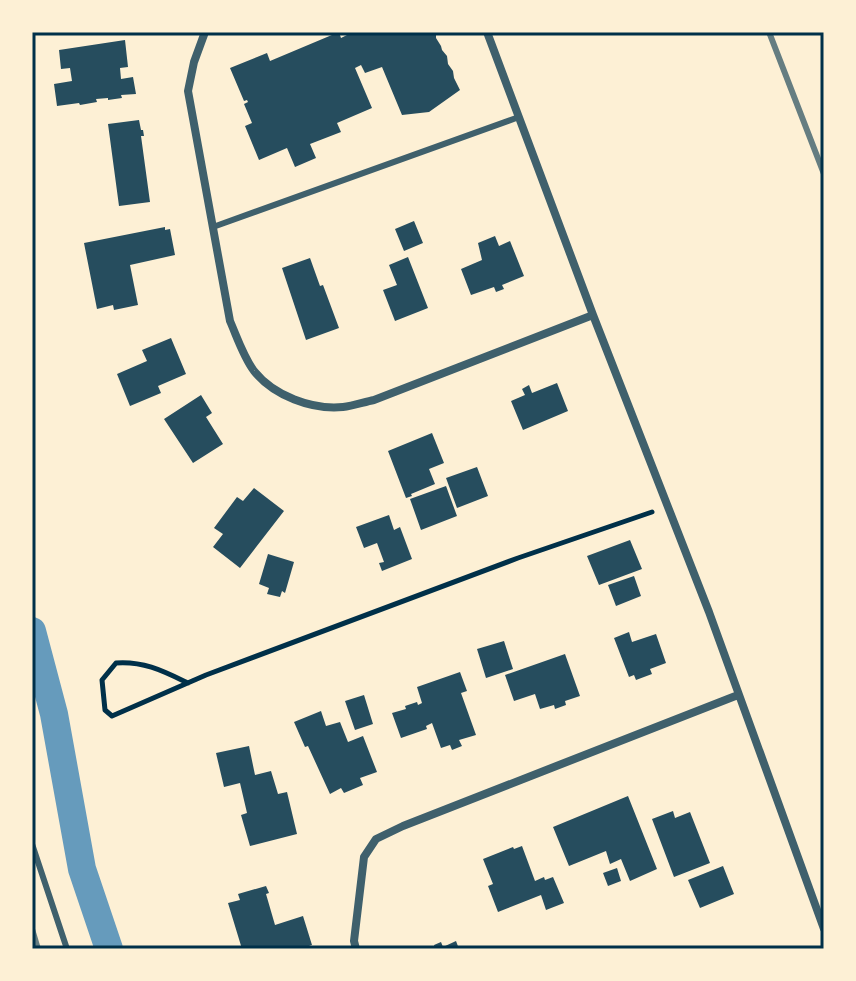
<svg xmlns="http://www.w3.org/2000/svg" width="856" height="981" viewBox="0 0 856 981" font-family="'Sofia Sans Condensed',sans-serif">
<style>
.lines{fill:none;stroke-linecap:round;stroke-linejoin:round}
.canal{stroke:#669bbc;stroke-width:28}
.building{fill:#264d5e}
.path{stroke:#003049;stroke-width:5}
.service{stroke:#3f606c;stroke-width:6}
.minor{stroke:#3f606c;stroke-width:8}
.rail{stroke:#657d81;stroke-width:6}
.neatline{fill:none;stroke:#003049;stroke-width:3}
</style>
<rect width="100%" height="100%" fill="#fdf0d5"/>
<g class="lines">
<!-- canal -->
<path class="canal" d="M32,631L54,714L82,869L109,949"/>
</g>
<!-- building -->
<path class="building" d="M339,32L341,38L347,35L346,32H436V38L441,46L442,50L447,56L448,64L453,71L454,78L460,90L429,112L402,115L382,67L365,73L361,65L355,68L372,108L337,123L341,132L310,144L316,158L295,167L287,148L259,160L245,126L252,123L244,104L248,102L247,100L244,101L230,68L267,53L270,61Z
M125,40L128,67L120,68L121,79L133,77L136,94L121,95L122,98L108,100V98L96,99L97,102L80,105L79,103L57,106L54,84L72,81L70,68L61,69L59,50Z
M139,120L141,130H143L144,136H141L150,202L119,206L108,124Z
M414,221L423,243L404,251L395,229Z
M165,227V230L170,229L175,255L130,265L138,305L114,310L113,305L97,309L84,243Z
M495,236L499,246L510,241L524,276L502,285L504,289L496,292L494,287L471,295L461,269L482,260L478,243Z
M408,257L428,308L395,321L383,290L397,285L389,265Z
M310,258L320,286L323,285L339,328L306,340L282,268Z
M171,338L186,374L158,386L161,393L130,406L117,374L147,361L142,350Z
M557,383L568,411L523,430L511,401L525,395L522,389L529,385L532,393Z
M201,395L212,413L206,417L223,444L193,463L164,419Z
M432,433L444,463L429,469L435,484L411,494L412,496L406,498L388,451Z
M477,467L488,496L457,508L446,478Z
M446,486L457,516L421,530L410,499Z
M254,488L284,511L240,568L213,547L223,534L214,528L237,497L243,501Z
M389,515L394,530L400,527L412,559L382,571L379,563L384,562L377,543L364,548L356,527Z
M630,540L642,569L599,585L587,556Z
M268,554L294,562L285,593L282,591L280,597L267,594L269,588L259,584Z
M634,576L641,596L616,606L608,585Z
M629,632L632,642L656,634L666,663L650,669L652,674L636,680L634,675L629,677L614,638Z
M504,641L513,669L486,678L477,649Z
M565,654L580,696L565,701L566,705L555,709L554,705L540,709L535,694L514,701L505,675Z
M460,672L467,691L461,693L476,735L459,740L462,746L452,750L450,745L441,748L432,723L426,726L427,729L401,738L392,713L406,709L405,706L417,702L418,705L422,703L417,687Z
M364,695L373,724L355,730L345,701Z
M321,711L326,726L340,722L348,742L363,736L377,772L360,778L363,785L344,793L341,788L330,794L308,746L305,747L294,722Z
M249,746L255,775L271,771L278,794L287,792L297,834L250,846L241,815L247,813L240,783L224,787L216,753Z
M628,796L657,869L630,881L621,859L610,864L606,851L569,866L553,827Z
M673,811L675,818L690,812L710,863L674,877L652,819Z
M522,846L535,881L544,877L545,880L553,877L564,903L546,910L541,895L498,912L488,886L493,884L483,859L513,847L514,849Z
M723,866L734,894L700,908L688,880Z
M617,868L621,881L608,886L603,873Z
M266,886L269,893L266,894L275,925L303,916L312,945L300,949H283L282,946L273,949H242L228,903L240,900L238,894Z
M456,941L459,949H435L434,945L441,942L443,947Z"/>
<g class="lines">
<!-- path -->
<path class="path" d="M188,683C163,671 144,661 116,663L102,680L105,710L112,716L206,675L518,558L652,512"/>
<!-- service -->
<path class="service" d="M213,227L519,117
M32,844L67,949"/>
<!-- minor -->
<path class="minor" d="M205,32L194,62L188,91L230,321C237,337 243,356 254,371C274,396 312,410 343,407C353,406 364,402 374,400L593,315
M487,32L593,315L709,612L824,929
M356,949L354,941L364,857L376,839L403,826L738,695"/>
<!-- rail -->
<path class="rail" d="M769,32L824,174
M32,929L38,949"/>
</g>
<!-- border -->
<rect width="856" height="981" fill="none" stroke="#fdf0d5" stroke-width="68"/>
<rect x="34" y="34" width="788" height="913" class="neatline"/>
</svg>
